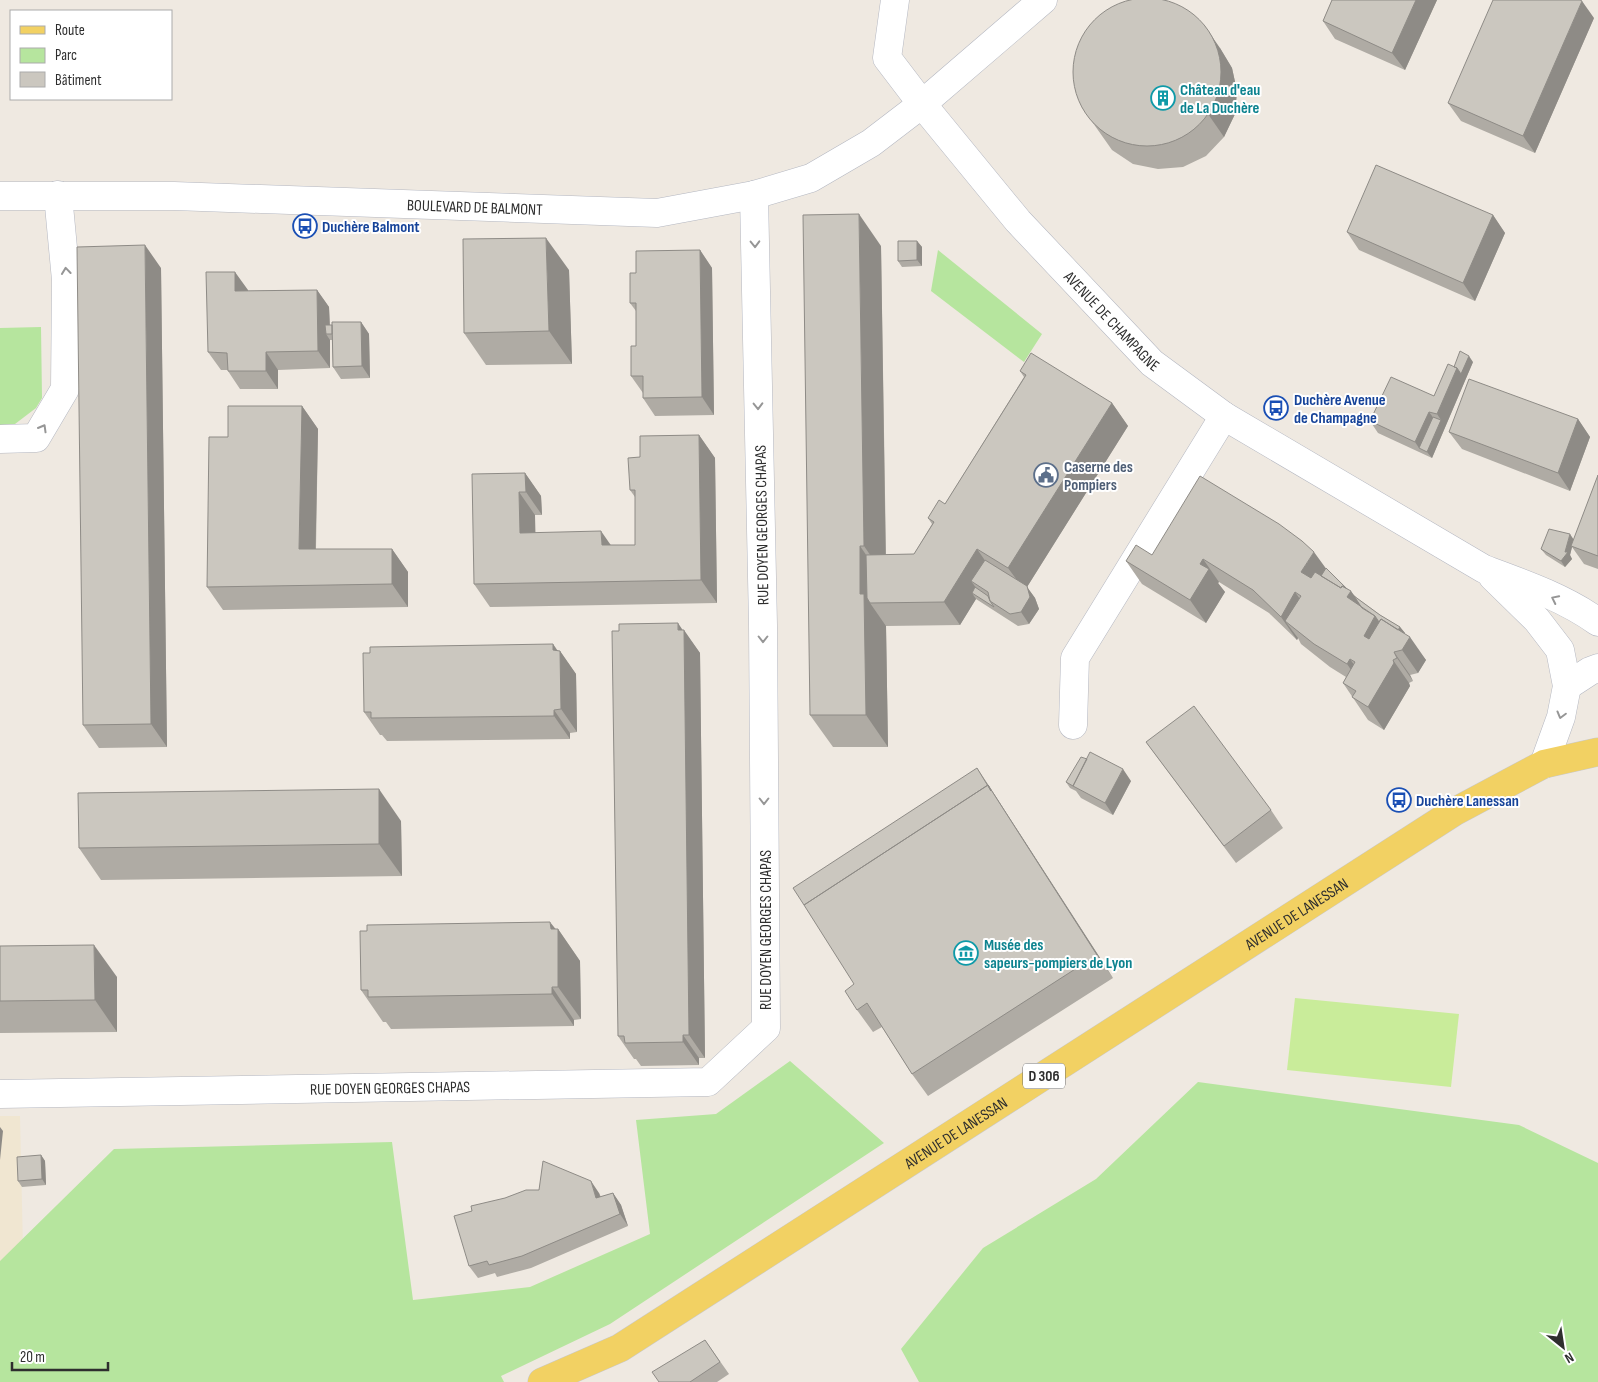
<svg xmlns="http://www.w3.org/2000/svg" width="1598" height="1382" viewBox="0 0 1598 1382" font-family="'Sofia Sans Condensed',sans-serif">
<style>
.education{fill:#f0e6d1}
.green{fill:#b6e59e}
.pitch{fill:#c9ec9a}
.lines{fill:none;stroke-linecap:round;stroke-linejoin:round}
.street-casing{stroke:#b4b7c1;stroke-width:29}
.secondary-casing{stroke:#b4b7c1;stroke-width:29}
.primary-casing{stroke:#c9c9c9;stroke-width:29}
.street{stroke:#fff;stroke-width:28}
.secondary{stroke:#fff;stroke-width:28}
.primary{stroke:#f2d163;stroke-width:28}
.wall{fill:#afaba4}
.shaded-wall{fill:#8e8b86}
.building{fill:#cbc7bf;stroke:#8e8b86}
.oneway{stroke:#969696}
.labels{text-anchor:middle;stroke-width:4;stroke-linejoin:round;paint-order:stroke}
.shield{fill:#fff;stroke:#6d6d6d;stroke-width:1}
.shield-label{font-size:15px;font-weight:bold;fill:#2e2e2e}
.culture-label{font-size:16px;font-weight:bold;fill:#0d838f;stroke:#fff;text-anchor:start}
.street-label{font-size:16px;fill:#2e2e2e;stroke:#fff}
.transit-label{font-size:16px;font-weight:bold;fill:#164399;stroke:#fff;text-anchor:start}
.service-label{font-size:16px;font-weight:bold;fill:#4e5e75;stroke:#fff;text-anchor:start}
</style>
<rect width="100%" height="100%" fill="#efe9e1"/>
<!-- education -->
<path class="education" d="M0,1116H20L24,1293L0,1294Z"/>
<!-- green -->
<path class="green" d="M938,250L1042,334L1024,362L931,291Z
M41,327L42,398L36,408L15,424L0,425V328Z
M790,1061L884,1143L610,1324L501,1376L504,1382H0V1261L114,1149L392,1142L413,1300L530,1287L650,1234L636,1120L716,1114Z
M1198,1082L1519,1125L1598,1163V1382H919L901,1349L983,1248L1096,1179Z"/>
<!-- pitch -->
<path class="pitch" d="M1295,998L1459,1014L1451,1087L1287,1070Z"/>
<g class="lines">
<!-- street casing -->
<g class="street-casing">
<g id="street">
<path d="M0,439L36,438L65,389L66,280L58,195"/>
<path d="M1567,686L1590,671L1598,668"/>
<path d="M1073,725L1075,658L1224,416"/>
<path id="s1" d="M0,1094L708,1082L766,1028L763,625L754,195"/>
</g>
</g>
<!-- secondary casing -->
<g class="secondary-casing">
<g id="secondary">
<path id="s2" d="M895,0L887,58L922,104L1018,221L1152,363L1224,416L1484,569C1522,583 1565,598 1598,622"/>
<path id="s3" d="M0,196H174L657,213L754,195L811,178L871,143L922,104L1043,0"/>
<path d="M1493,577L1537,620L1560,650L1567,686L1561,717L1544,764"/>
</g>
</g>
<!-- primary casing -->
<g class="primary-casing">
<g id="primary">
<path id="s4" d="M542,1382L620,1348L1454,812L1544,764L1598,752"/>
</g>
</g>
<!-- street -->
<use href="#street" class="street"/>
<!-- secondary -->
<use href="#secondary" class="secondary"/>
<!-- primary -->
<use href="#primary" class="primary"/>
</g>
<!-- wall -->
<path class="wall" d="M1332,0H1437L1405,70L1335,39L1323,21Z
M1594,18L1535,153L1461,121L1448,103Z
M1220,48L1232,68L1237,91L1235,114L1224,137L1206,156L1183,167L1158,169L1133,164L1112,150L1081,106Z
M1493,215L1505,233L1475,301L1359,250L1347,232Z
M917,241L922,247V266L902,267L898,261Z
M881,246L886,555L914,554L932,524L928,518L945,504L1024,377L1020,371L1112,403L1128,426L1027,587L1035,598L1039,609L1029,624L1018,626L976,599L960,625L886,626L888,747H833L810,715Z
M700,250L712,268L714,415L655,416L643,398V393L631,376L636,346V311L630,303L636,273Z
M161,268L167,747L99,748L83,725Z
M569,270L572,364L486,365L464,333Z
M248,290V291L317,290L329,307L330,325L361,322L369,334L370,378L341,379L333,367L332,340H330V368L278,370V389H240L228,371V370H221L208,352Z
M1473,362L1432,458L1378,433L1370,421L1434,396L1454,367Z
M302,406L318,429L316,549H392L408,572V607L223,610L207,587L228,437Z
M1578,419L1590,437L1570,491L1462,449L1449,432Z
M699,435L715,458L717,603L490,607L474,584L525,473L541,496L542,515H535V533L611,545H635V497L630,490L640,457Z
M1598,475V569L1584,564L1572,547L1570,555L1572,559L1565,567L1546,555L1541,549L1574,540Z
M1152,555L1326,568L1357,598L1380,615L1400,627L1405,633L1404,634L1426,660L1418,673L1410,675L1413,681L1409,683L1410,686L1384,730L1368,720L1343,683L1346,677L1330,667L1301,644L1298,638L1297,640L1269,613L1219,582L1218,583L1225,592L1206,623L1142,584L1126,561Z
M683,630L700,653L705,1058H699V1065L641,1066L636,1059H634L618,1036Z
M553,644L558,651H560L576,674L577,732L570,733V739L387,741L382,735H380L364,712Z
M1146,742L1271,810L1283,828L1236,863Z
M977,768L989,786L1113,978L928,1096L912,1074L882,1027L873,1032L857,1010L854,984Z
M1131,781L1113,815L1081,798L1076,791L1070,788L1066,782Z
M401,821L402,876L101,880L79,848Z
M555,929H558L580,961L581,1019L574,1020V1026L391,1029L386,1022H383L361,990Z
M0,946L117,977V1032L0,1033Z
M41,1155L45,1161L46,1185L22,1187L18,1181Z
M599,1193L601,1197L613,1193L621,1205L628,1226L531,1268L497,1277L495,1273L478,1278L469,1266Z
M705,1340L729,1374L717,1382H659Z"/>
<!-- shaded-wall -->
<path class="shaded-wall" d="M1416,0H1437L1405,70L1392,53Z
M1582,1L1594,18L1535,153L1523,136Z
M1204,25L1220,48L1232,68L1237,91L1235,114L1224,137L1208,114Z
M859,214L881,246L886,578L864,546Z
M1493,215L1505,233L1475,301L1463,283Z
M546,238L569,270L572,364L549,331Z
M917,241L922,247V266L917,260Z
M145,245L161,268L167,747L151,724Z
M700,250L712,268L714,415L702,397Z
M235,272L248,290V309L235,291Z
M317,290L329,307L330,334H326L330,340V368L318,351Z
M361,322L369,334L370,378L362,366Z
M266,352L278,370V389L266,371Z
M1469,356L1473,362L1432,458L1427,452L1441,420L1437,414L1457,368Z
M1112,403L1128,426L1027,587L1035,598L1039,609L1029,624L1021,612L1025,591L1008,568Z
M302,406L318,429L315,572L299,549Z
M1429,412L1438,424L1419,448L1415,442Z
M1578,419L1590,437L1570,491L1558,473Z
M699,435L715,458L717,603L701,580Z
M525,473L541,496L542,515L526,492Z
M519,492L535,515L536,556L520,533Z
M601,531L617,554L602,545Z
M1570,534L1574,540L1571,546L1572,547L1570,555L1572,559L1565,567L1561,561L1565,552Z
M860,546L882,578L870,603L886,626L888,747L866,715L860,594Z
M392,549L408,572V607L392,584Z
M977,549L993,572L971,581L980,593H972L976,599L960,625L944,602Z
M1314,552L1330,574L1319,593L1301,572Z
M1203,559L1219,582L1218,583L1225,592L1206,623L1190,600L1200,564Z
M1351,591L1367,614L1347,597Z
M1295,592L1311,615L1285,621L1298,638L1297,640L1281,617Z
M1375,616L1392,639L1380,659L1364,636Z
M678,623L684,632V630L700,653L705,1058L689,1035Z
M1400,627L1405,633L1399,643L1394,637Z
M1410,637L1426,660L1418,673L1402,650Z
M553,644L560,655V651L576,674L577,732L561,709L553,650Z
M1394,652L1410,675L1413,681L1397,658Z
M1350,659L1366,682L1363,687L1347,664Z
M1393,660L1409,683L1410,686L1384,730L1368,707Z
M554,710L570,733V739L554,716Z
M977,768L989,786L1113,978L1097,955Z
M1123,769L1131,781L1113,815L1105,803Z
M379,789L401,821L402,876L379,844Z
M550,922L558,932V929L580,961L581,1019L558,987L551,929Z
M94,945L117,977V1032L95,1000Z
M552,987L574,1020V1026L552,994Z
M683,1035L699,1058V1065L683,1042Z
M0,1127L3,1131L0,1160Z
M41,1155L45,1161L46,1185L42,1179Z
M591,1181L599,1193L604,1210L596,1198Z
M613,1193L621,1205L628,1226L620,1214Z"/>
<!-- building -->
<path class="building" d="M1073 72a74 74 0 1 1 148 0a74 74 0 1 1-148 0Z
M1332,0H1416L1392,53L1323,21Z
M1493,0H1580L1582,1L1523,136L1448,103Z
M1376,165L1493,215L1463,283L1347,232Z
M859,214L864,546H860V594H864L866,715H810L803,215Z
M546,238L549,331L464,333L463,239Z
M898,241H917V260L898,261Z
M145,245L151,724L83,725L77,247Z
M700,250L702,397L643,398V376H631V346H636V303H630V273H636V251Z
M206,272H235V291L317,290L318,351L266,352V371H228L227,353L208,352Z
M332,322H361L362,366L333,367Z
M325,325H332V334H326Z
M1460,351L1469,356L1461,374L1457,368L1454,367Z
M1031,353L1112,403L1008,568L977,549L944,602L870,603L867,598L866,555L914,554L934,522L928,518L939,500L945,504L1026,375L1020,371Z
M1448,364L1457,368L1437,414L1429,412L1415,442L1370,421L1391,377L1434,396Z
M1469,379L1578,419L1558,473L1449,432Z
M228,406H302L299,549H392V584L207,587L209,437H228Z
M1433,417L1441,420L1427,452L1419,448Z
M699,435L701,580L474,584L472,474L525,473L526,492H519L520,533L601,531L602,545H635V490H630L628,458L640,457V436Z
M1598,475V556L1571,546Z
M1200,476L1279,524L1302,541L1314,552L1301,572L1311,578L1315,572L1341,588L1342,586L1351,591L1347,597L1375,616L1364,636L1369,639L1381,619L1410,637L1402,650L1394,652L1397,658L1393,660L1394,663L1368,707L1352,697L1356,691L1343,683L1355,662L1350,659L1347,664L1314,644L1285,621L1301,596L1295,592L1281,617L1253,590L1203,559L1200,564L1209,569L1190,600L1126,561L1136,545L1152,555Z
M1549,529L1570,534L1565,552H1568L1561,561L1541,549Z
M985,560L1027,586L1030,597L1021,612L1010,614L990,601L988,592L971,581Z
M1326,568L1346,588L1342,586L1341,588L1321,576Z
M975,587L988,596L990,601L994,607L972,593Z
M1354,596L1380,615L1400,627L1398,630L1381,619L1379,622L1375,616L1362,608Z
M678,623V630H684L689,1035H683V1042L625,1043L624,1036H618L612,631H619V624Z
M553,644V650L560,651L561,709L554,710V716L371,718V712H364L363,653H370V647Z
M1194,706L1271,810L1224,846L1146,742Z
M1090,752L1123,769L1105,803L1073,786Z
M1081,757L1087,759L1073,786L1066,782Z
M977,768L991,791L988,785L804,905L793,888Z
M988,785L1097,955L912,1074L867,1003L857,1010L845,991L854,984L804,905Z
M379,789V844L79,848L78,793Z
M550,922L551,929H558V987H552V994L368,997V990H361L360,931H367V925Z
M94,945L95,1000L0,1001V946Z
M41,1155L42,1179L18,1181L17,1157Z
M543,1161L591,1181L596,1198L613,1193L620,1214L522,1256L489,1265L487,1261L469,1266L454,1216L472,1211L471,1206L505,1198L526,1190H539Z
M705,1340L720,1362L690,1382H659L652,1372Z"/>
<!-- one-way arrows -->
<defs><path id="oneway-chevron" d="M-2-3.5L2.5 0L-2 3.5" fill="none" stroke-width="1.6" stroke-linecap="round" stroke-linejoin="round" transform="scale(1.25)"/></defs>
<g class="oneway">
<use href="#oneway-chevron" transform="translate(755 244) rotate(89)"/>
<use href="#oneway-chevron" transform="translate(66 271) rotate(-96)"/>
<use href="#oneway-chevron" transform="translate(758 406) rotate(89)"/>
<use href="#oneway-chevron" transform="translate(43 428) rotate(-60)"/>
<use href="#oneway-chevron" transform="translate(1555 599) rotate(-154)"/>
<use href="#oneway-chevron" transform="translate(763 639) rotate(90)"/>
<use href="#oneway-chevron" transform="translate(1561 715) rotate(105)"/>
<use href="#oneway-chevron" transform="translate(764 801) rotate(90)"/>
</g>
<!-- icons -->
<defs>
<g id="building-ring" transform="scale(1.25)"><circle r="9.5" fill="#fff" stroke="#0f9aa8" stroke-width="1.5"/><path d="M-4-6H4V6H1V3H-1V6H-4ZM-2.5-4.3h1.7v1.8h-1.7ZM.8-4.3h1.7v1.8H.8ZM-2.5-1h1.7V.8h-1.7ZM.8-1h1.7V.8H.8Z" fill="#0f9aa8"/></g>
<g id="bus-ring" transform="scale(1.25)"><circle r="9.5" fill="#fff" stroke="#1a4fb4" stroke-width="1.5"/><path d="M-5-6H5V4H4V6H2V4H-2V6H-4V4H-5ZM-3.5-4V0h7V-4ZM-3.5 1.2v1.5H-2V1.2ZM2 1.2v1.5H3.5V1.2Z" fill="#1a4fb4"/></g>
<g id="civic-ring" transform="scale(1.25)"><circle r="9.5" fill="#fff" stroke="#5c6f8a" stroke-width="1.5"/><path d="M-.6-6.5H3V-4.5H.6V-3L4-1V1h2V6H-6V1h2V-1L-.6-3ZM-1.2 2.5V6h2.4V2.5Z" fill="#5c6f8a"/></g>
<g id="museum-ring" transform="scale(1.25)"><circle r="9.5" fill="#fff" stroke="#0f9aa8" stroke-width="1.5"/><path d="M0-6L6-3V-2H-6V-3ZM-5-1h2V3h-2ZM-1-1h2V3h-2ZM3-1h2V3H3ZM-6 4H6V6H-6Z" fill="#0f9aa8"/></g>
</defs>
<g fill-rule="evenodd">
<use href="#building-ring" x="1163" y="98"/>
<use href="#bus-ring" x="305" y="226"/>
<use href="#bus-ring" x="1276" y="408"/>
<use href="#civic-ring" x="1046" y="475"/>
<use href="#bus-ring" x="1399" y="800"/>
<use href="#museum-ring" x="966" y="953"/>
</g>
<g class="labels">
<!-- shield labels -->
<rect class="shield" x="1023" y="1063.5" width="42" height="25" rx="4"/>
<g class="shield-label">
<text x="1044" y="1081">D 306</text>
</g>
<!-- culture labels -->
<g class="culture-label">
<text x="1180" y="95">Château d'eau<tspan x="1180" dy="18">de La Duchère</tspan></text>
<text x="984" y="950">Musée des<tspan x="984" dy="18">sapeurs-pompiers de Lyon</tspan></text>
</g>
<!-- street labels -->
<g class="street-label">
<text dy="6" stroke="none"><textPath href="#s3" startOffset="475">BOULEVARD DE BALMONT</textPath></text>
<text dy="6" stroke="none"><textPath href="#s2" startOffset="405">AVENUE DE CHAMPAGNE</textPath></text>
<text transform="translate(761 525) rotate(-91)" y="6">RUE DOYEN GEORGES CHAPAS</text>
<text dy="6" stroke="none"><textPath href="#s4" startOffset="889">AVENUE DE LANESSAN</textPath></text>
<text transform="translate(765 930) rotate(-90)" y="6">RUE DOYEN GEORGES CHAPAS</text>
<text dy="6" stroke="none"><textPath href="#s1" startOffset="390">RUE DOYEN GEORGES CHAPAS</textPath></text>
<text dy="6" stroke="none"><textPath href="#s4" startOffset="484">AVENUE DE LANESSAN</textPath></text>
</g>
<!-- transit labels -->
<g class="transit-label">
<text x="322" y="232">Duchère Balmont</text>
<text x="1294" y="405">Duchère Avenue<tspan x="1294" dy="18">de Champagne</tspan></text>
<text x="1416" y="806">Duchère Lanessan</text>
</g>
<!-- service labels -->
<g class="service-label">
<text x="1064" y="472">Caserne des<tspan x="1064" dy="18">Pompiers</tspan></text>
</g>
</g>
<!-- legend -->
<rect x="10" y="10" width="162" height="90" fill="#ffffff" stroke="#ababab"/>
<rect x="20" y="26" width="25" height="8" fill="#f2d163" stroke="#ababab"/>
<text x="55" y="35" font-size="15" fill="#2e2e2e">Route</text>
<rect x="20" y="48" width="25" height="15" fill="#b6e59e" stroke="#ababab"/>
<text x="55" y="60" font-size="15" fill="#2e2e2e">Parc</text>
<rect x="20" y="72" width="25" height="15" fill="#cbc7bf" stroke="#ababab"/>
<text x="55" y="85" font-size="15" fill="#2e2e2e">Bâtiment</text>
<!-- north arrow -->
<g transform="translate(1563 1347) rotate(150)" stroke="#ffffff" stroke-width="4" paint-order="stroke">
<path d="M0-4L9 19L0 12L-9 19Z" fill="#2e2e2e"/>
<text y="-8" font-size="14" font-weight="bold" text-anchor="middle" fill="#2e2e2e">N</text>
</g>
<!-- scale -->
<path d="M12 1362v8h96v-8" fill="none" stroke="#2e2e2e" stroke-width="2.5"/>
<text x="20" y="1362" font-size="15" fill="#2e2e2e" stroke="#ffffff" stroke-width="4" paint-order="stroke">20 m</text>
</svg>
